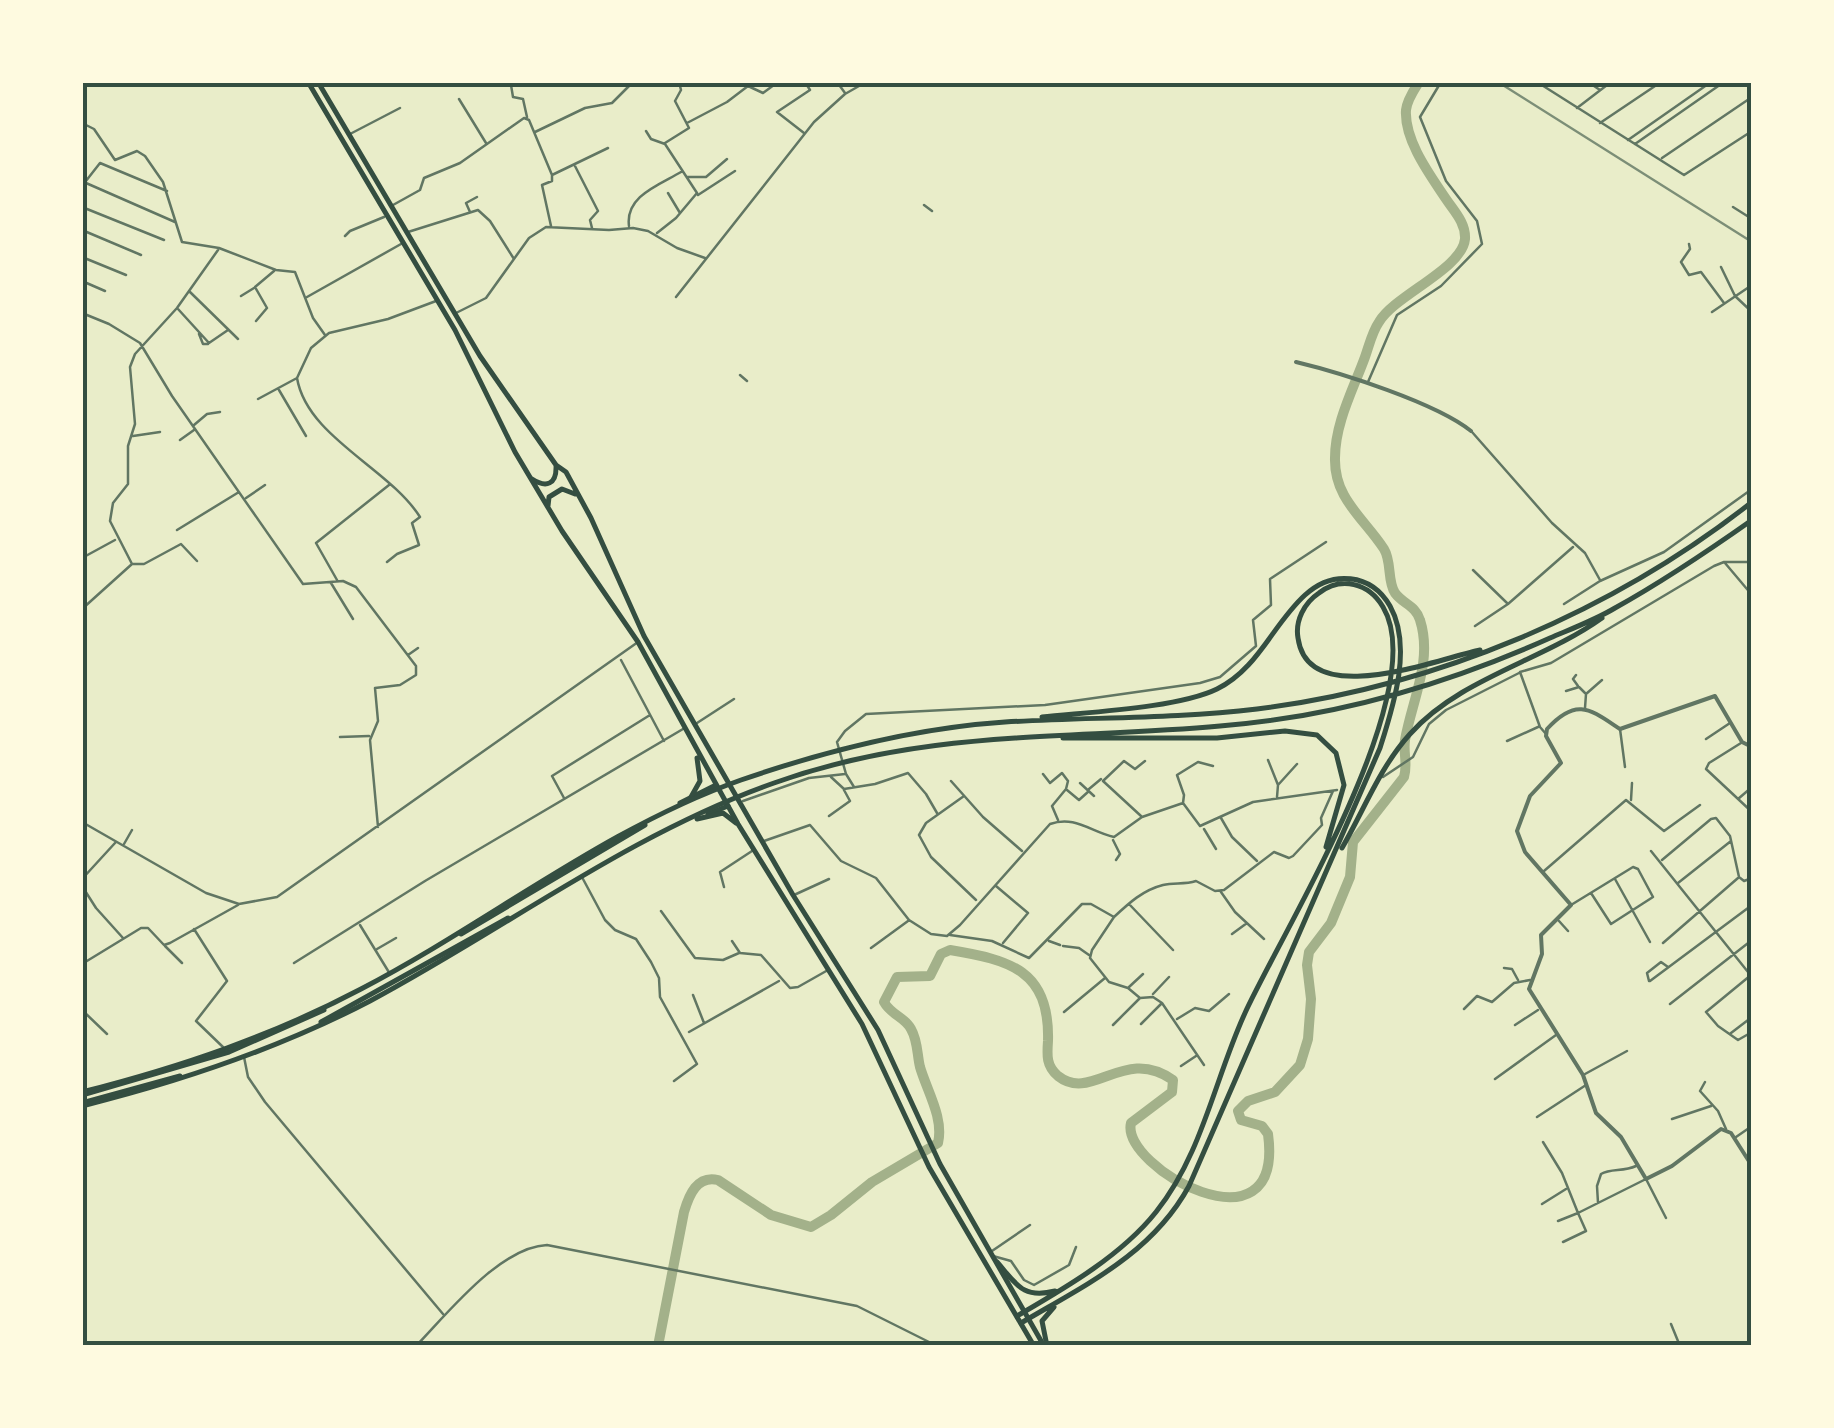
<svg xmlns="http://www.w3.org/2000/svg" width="1834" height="1428" viewBox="0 0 1834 1428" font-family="Lato,sans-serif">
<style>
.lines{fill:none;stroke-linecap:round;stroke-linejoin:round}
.river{stroke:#a3b18a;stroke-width:10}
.minor{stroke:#617663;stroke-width:2.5}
.tertiary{stroke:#617663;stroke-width:4}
.primary{stroke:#344e41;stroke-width:5}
.trunk{stroke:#344e41;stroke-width:5}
.motorway{stroke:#344e41;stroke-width:5}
.rail{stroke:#7c8e77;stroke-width:2.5}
.neatline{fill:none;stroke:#344e41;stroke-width:4}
</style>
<rect width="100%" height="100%" fill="#e9edc9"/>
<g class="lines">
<!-- river -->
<path class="river" d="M658,1346L684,1212C689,1195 697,1175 718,1180L771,1215L811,1227L831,1215L872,1182L938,1143C944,1118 927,1091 920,1067C917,1055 918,1041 911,1029C905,1017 891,1015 884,1002L897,977L930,976L941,954L950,950C1010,960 1050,970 1048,1041C1047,1055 1046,1066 1058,1076C1092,1103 1124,1045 1173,1080L1172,1092L1131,1123C1120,1167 1285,1259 1268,1134L1262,1126L1241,1120L1238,1111L1248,1101L1275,1092L1300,1065L1308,1039L1311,999L1307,965L1309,952L1331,923L1350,877L1353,842L1404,777C1408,764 1403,753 1405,740C1412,700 1433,661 1420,620C1416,606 1403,604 1395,593C1387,581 1392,562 1384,549C1364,518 1334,499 1335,458C1335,423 1353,390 1365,357C1369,346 1372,332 1379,322C1395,295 1462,269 1465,239C1466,223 1454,211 1446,199C1430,175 1404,140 1406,110C1407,100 1414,90 1419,82"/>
<!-- minor -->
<path class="minor" d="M837,82L845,93
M1537,82L1684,175L1752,131
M1588,82L1600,90
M511,85L513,97L523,99L527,117
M459,99L486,143
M1577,108L1611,82
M82,123L94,129L115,160L137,151L145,156L163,182L182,242L219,248L276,270L295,272L313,318L325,335
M687,123L727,102L748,86L763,93L778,82
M1600,123L1661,82
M646,131L651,139L665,144L697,193L676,218L657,233
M535,132L585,108L612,103L633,82
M804,133L777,112L810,90L805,82
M350,134L400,108
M1628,140L1711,82
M665,143L689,128L675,101L681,90L679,82
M1635,144L1724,82
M1662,158L1752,97
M575,166L598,211L590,220L592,228
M687,177H706L727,159
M86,183L175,222
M82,186L100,163L167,191
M668,193L680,213
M698,195L735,171
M393,205L420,190L424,178L460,163L524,118L529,120L552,175
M924,205L932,211
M82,207L164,240
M1733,207L1752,219
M470,212L466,203L477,197
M551,226L542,185L552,181V175L608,148
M629,226C625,196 659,185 681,172
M82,230L141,255
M408,232L478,210L490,221L514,259
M345,236L350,231L384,217
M1689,244L1690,249L1681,262L1689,275L1701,272L1724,303
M82,257L126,275
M1721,267L1735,296L1752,312
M82,281L105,291
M190,292L238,339
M241,296L254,288
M307,297L401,244
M676,297L814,122L845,94L866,82
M178,309L209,343L228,330
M1712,312L1752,285
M82,313L109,324L140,343L172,396L303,584L343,581L356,587L416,666V675L400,685L375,688L378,721L370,740L378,827
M456,313L486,298L529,238L546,227L609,230L633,228L648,231L677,248L705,258
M256,321L267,308L255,287L274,271
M199,334L203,344H208
M740,375L747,381
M297,378C307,437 389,468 420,517L412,523L419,545L397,554L387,562
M1368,382L1397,315L1441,286L1482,244L1477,221L1446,181L1420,117L1441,82
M279,390L306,436
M258,399L297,378L311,348L329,333L388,319L436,301
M194,425L207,414L220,412
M1472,432L1552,523L1585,553L1600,580
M133,436L160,432
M180,440L194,430
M246,498L265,485
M177,530L239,492
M82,558L115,540
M1725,563L1752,595
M132,564L110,521L113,503L128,484V446L135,424L130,367L135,354L177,308L218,250
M1473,570L1507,603
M337,580L316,543L389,485
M331,583L353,619
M1564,604L1600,581L1664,552L1752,489
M82,609L132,564H144L181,544L197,561
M1475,626L1508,604L1573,547
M408,655L418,648
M621,660L664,741
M1576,675L1573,679L1578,686
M1566,691L1579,687L1585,693
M1585,708L1586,694L1602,680
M697,723L734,699
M1620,729L1625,767
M1546,734L1540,727L1520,672L1551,663L1714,566L1724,562H1752
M340,737L369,736
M1706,739L1730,723
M1507,741L1538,727
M1741,743L1709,763L1706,769L1752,812
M1268,760L1278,785
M1213,766L1198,762L1177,775L1184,795L1183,803L1200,826L1253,802L1337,790
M1043,774L1050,783L1062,773L1068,781L1066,789L1052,806L1058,820
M831,777L844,789L875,784L908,773L926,794L937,813
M1383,777L1413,757L1429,724L1446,710L1519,673
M951,781L983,817L1022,851
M1080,783L1094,796
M854,787L846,774L837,742L845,731L866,714L1045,705L1200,683L1220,677L1256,646L1253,620L1271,605L1270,579L1326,542
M1089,789L1101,779
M1067,790L1079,800L1089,791
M964,796L926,823L919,835L931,857L976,900
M1277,797L1278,785L1297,764
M564,798L552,776L650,715
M1738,799L1752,787
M1631,800L1632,783
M743,801L809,778L845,774
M829,816L850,801L844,790
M1141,816L1103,781L1124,761L1135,769L1145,761
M1221,818L1232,837L1257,861
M82,822L206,893L239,904L277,897L638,642
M1204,829L1216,849
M1113,840L1120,854L1116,860
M764,841L810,825L841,861L876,878L909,920L931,934L947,936L960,925L1050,824C1075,815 1091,832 1114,837L1142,817L1183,803
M124,844L132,830
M1651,851L1752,977
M1662,860L1711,819L1716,818L1730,836L1739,877L1744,881L1752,878
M1544,871L1626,800L1664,831L1700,805
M82,879L115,843
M583,879L605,920L615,930L636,939L651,962L659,978L660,997L697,1064L674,1081
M1615,879L1650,942
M1678,883L1731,841
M82,886L96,908L123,938
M996,886L1028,913L1003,943
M724,887L720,872L752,851
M1221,892L1235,912L1264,939
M794,895L829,879
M1129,904L1173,950
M1571,905L1633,867L1638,869L1653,897L1611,924L1591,893
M661,911L695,958L723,960L739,953
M1114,917L1092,950L1090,958L1109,982L1128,988L1140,998L1153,997L1162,1003L1204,1065
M1559,921L1568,931
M360,925L390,974
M194,929L227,981L196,1021L224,1048
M1232,934L1247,923
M950,935L992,941L1029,958L1082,904H1091L1114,917C1129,903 1143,890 1163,885C1174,882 1184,885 1196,881L1215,891L1224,890L1274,852L1289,858L1293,856L1322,825L1321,818L1333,791
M732,941L740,953L761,955L790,988L798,987L828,970
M1049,941L1060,945
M1663,943L1738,878
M165,946L182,963
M1063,946L1079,948L1089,955
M871,948L908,921
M377,949L396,938
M294,963L425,881L683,729
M82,964L141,928H148L164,945L170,943L238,905
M1504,968L1512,969L1518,980
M1751,975L1706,1012L1718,1026L1738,1040L1752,1032
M1649,981L1647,973L1661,962L1668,967
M1650,981L1752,905
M1129,987L1143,974
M1153,994L1169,977
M693,995L704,1023
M1670,1004L1752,940
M1464,1009L1477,996L1492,1002L1514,983L1530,980
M82,1010L107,1034
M1064,1012L1105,978
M1177,1019L1195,1008L1209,1011L1229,994
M1141,1024L1161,1004
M1113,1025L1140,998
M1515,1025L1538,1010
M689,1032L779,981
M1731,1033L1752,1017
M244,1057L248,1077L265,1102L443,1314
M1181,1066L1196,1056
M1585,1074L1627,1051
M1495,1079L1556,1035
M1705,1082L1700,1091L1718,1111L1726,1129
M1537,1117L1586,1085
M1672,1119L1711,1106
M1736,1137L1752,1126
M1543,1142L1562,1173L1578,1213L1646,1179L1666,1218
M1598,1203L1597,1186L1601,1174C1611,1168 1623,1172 1636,1166
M1542,1204L1566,1189
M1558,1221L1578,1213L1586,1231L1563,1242
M992,1251L1030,1225
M993,1256L1011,1261L1024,1280L1034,1285L1069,1265L1076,1247
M1671,1324L1680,1346
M416,1346C448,1313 500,1247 547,1245L857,1306L937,1346"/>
<!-- tertiary -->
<path class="tertiary" d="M1296,362C1342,373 1436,403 1471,431
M1752,747L1742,742L1715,696L1620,729C1591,710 1577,696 1547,729L1546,736L1561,763L1530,796L1517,831L1525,852L1571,905L1541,935L1542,954L1529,989L1583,1075L1596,1113L1621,1137L1646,1179L1672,1166L1721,1129L1731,1133L1752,1166"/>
<!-- primary -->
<path class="primary" d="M680,803L716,785
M708,814L728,806
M461,934L645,825
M321,1022L508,918
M82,1095L229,1052L324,1010
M82,1103L180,1076"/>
<!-- trunk -->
<path class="trunk" d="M308,82L455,330L515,452L562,531L638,642L738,824L862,1024L929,1167L1034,1346
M318,82L480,356L556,465L566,472L591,518L644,636L793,895L878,1030L940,1164L1044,1346
M532,479C546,488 557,485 556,465
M548,506L549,497L562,489L575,494
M691,797L700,781L697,758
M697,819L723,813L736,823"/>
<!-- motorway -->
<path class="motorway" d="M1063,738H1217L1285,731L1317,735L1336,753L1344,785L1326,847
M1342,848C1364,810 1380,767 1410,734C1460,678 1542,661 1602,618
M82,1092C180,1067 272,1036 361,989C488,923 605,828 741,780C825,751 915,728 1005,722C1089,717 1174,719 1257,709C1434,687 1611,613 1752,502
M82,1106C182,1081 278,1049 370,1001C505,929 629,834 774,783C925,729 1065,740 1220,726C1334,717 1445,685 1550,638C1571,629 1595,620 1615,608C1662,582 1708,551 1752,520
M997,1262C1017,1285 1023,1299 1055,1291
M1017,1316C1065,1288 1121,1256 1156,1212C1202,1155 1215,1078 1245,1013C1282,932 1433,690 1383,607C1369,583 1341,576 1319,593C1304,603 1295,621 1298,638C1308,711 1437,659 1480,650
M1021,1323C1085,1285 1152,1254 1189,1186L1380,748C1393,707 1413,647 1390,606C1371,573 1332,570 1305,595C1273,624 1258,669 1217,689C1178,708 1088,712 1042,717
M1047,1346L1042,1321L1054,1307"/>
<!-- rail -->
<path class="rail" d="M1498,82L1752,242"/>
</g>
<!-- border -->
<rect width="1834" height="1428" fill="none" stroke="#fefae0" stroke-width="170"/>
<rect x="85" y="85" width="1664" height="1258" class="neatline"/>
</svg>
